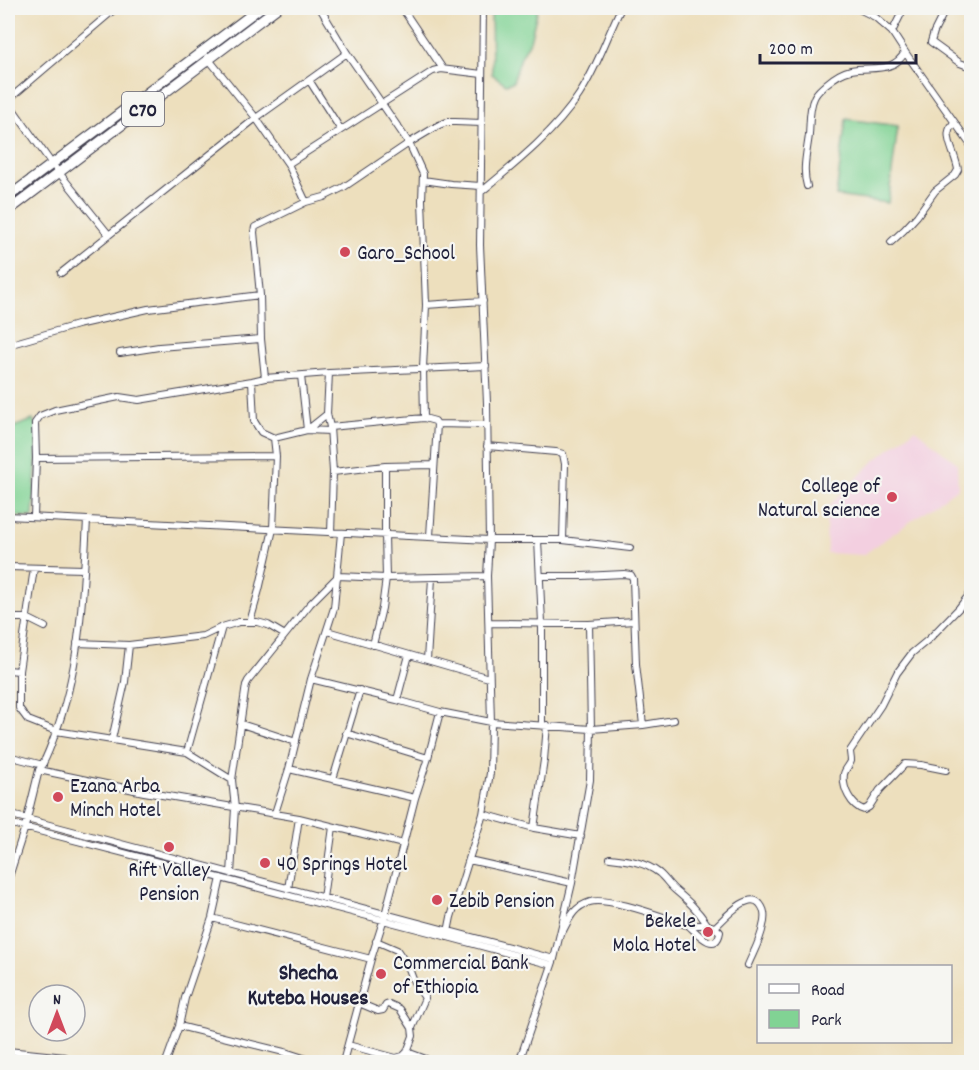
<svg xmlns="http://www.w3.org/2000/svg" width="979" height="1070" viewBox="0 0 979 1070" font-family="Dekko,sans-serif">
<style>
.built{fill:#f3cfe0}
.green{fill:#81d394;stroke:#527a68;stroke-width:1.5}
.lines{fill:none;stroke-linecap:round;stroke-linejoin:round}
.minor-casing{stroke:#403e4e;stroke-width:8}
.highway-casing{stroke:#403e4e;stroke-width:11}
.minor{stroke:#fff;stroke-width:6}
.highway{stroke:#fff;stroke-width:9}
.poi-dot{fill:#d1495b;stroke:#f6f6f2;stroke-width:2}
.labels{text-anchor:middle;stroke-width:4.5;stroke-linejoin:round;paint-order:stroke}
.shield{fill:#f6f6f2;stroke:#626272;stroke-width:1.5}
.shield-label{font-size:20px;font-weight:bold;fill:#22223b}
.poi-label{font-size:21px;fill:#22223b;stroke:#f6f6f2;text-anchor:start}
.neighbourhood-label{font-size:22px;font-weight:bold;fill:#22223b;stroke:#f6f6f2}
</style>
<rect width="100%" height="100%" fill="#f6f6f2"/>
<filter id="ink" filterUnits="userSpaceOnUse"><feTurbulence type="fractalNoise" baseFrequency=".0167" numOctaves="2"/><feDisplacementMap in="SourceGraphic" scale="12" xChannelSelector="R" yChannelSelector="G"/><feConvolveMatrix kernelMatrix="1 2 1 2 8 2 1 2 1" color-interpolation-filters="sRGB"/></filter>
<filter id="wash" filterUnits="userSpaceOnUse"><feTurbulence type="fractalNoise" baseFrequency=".008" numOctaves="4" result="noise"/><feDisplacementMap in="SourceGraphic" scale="24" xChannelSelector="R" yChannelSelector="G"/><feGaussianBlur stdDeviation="1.35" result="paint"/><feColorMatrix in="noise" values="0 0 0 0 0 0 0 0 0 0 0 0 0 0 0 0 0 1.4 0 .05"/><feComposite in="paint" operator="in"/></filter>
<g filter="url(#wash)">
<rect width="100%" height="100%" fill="#eddfbd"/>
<!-- built -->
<path class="built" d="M915,429L957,463L958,488L863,555L827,553L826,525L829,506L873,462Z"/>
<!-- green -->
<path class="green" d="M491,8H538L530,41L521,57L513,82L506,84L492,74Z
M846,119L898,126L888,203L836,196Z
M33,420L38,431L33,517L8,516V429Z"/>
</g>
<g filter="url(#ink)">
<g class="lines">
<!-- minor casing -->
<g class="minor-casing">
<path id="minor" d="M320,8L347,53L409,143L423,174L422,200L426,305
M402,8L443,69
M857,8L875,17L892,32L905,52L972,147
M946,8L934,32L931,42L960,63L968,66L972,64
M892,32L904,8
M207,57L256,118L288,164L306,202
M309,80L341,130
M8,100L116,8
M8,102L52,164L109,235
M288,164L433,71L441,69L482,74
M423,180L451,184L481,186
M807,186C802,169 807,152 809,135C810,123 809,108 814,98C816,92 822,88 826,84C833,78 842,72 851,70C871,66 893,74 905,52
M481,192C515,164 555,132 579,95C597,68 607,36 621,8
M891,242L904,230L917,216L935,191L955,175L958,170C957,159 946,140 949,131C949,129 953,124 954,122
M61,273L256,118L347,53
M8,345L77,325L148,309L260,295
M120,353L159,347L261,339
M329,373L327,414L330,427L333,472L331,533
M301,376L307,430
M265,378L261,339L260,295L254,232L255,227L306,202L324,197L344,187L409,143L439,125L447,122H455L482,123
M252,381L254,421L261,432L274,438L307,430L330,431
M437,424L487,425
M330,427L424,418
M307,430L327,414
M487,446L556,452L563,454L565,464L563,540
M36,458L276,456
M333,472L385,466L433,465
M8,516L489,540H563L630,548
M34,517L36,458L35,423L40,416L55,410L119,397L139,400L252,381L265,378L329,373L486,366
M430,536L437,424L435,421L424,418L423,368L426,305L483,301
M538,540L542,623V725
M8,567L84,569
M34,568L19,671V708L28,720L56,731L187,752L232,780
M540,576H583L624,574L631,575L633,579L636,664L643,725
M8,618H27L45,627
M250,622L259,590L273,529L276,456L274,438
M489,623L589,624L634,621
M327,631L489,678
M77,643L129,645L203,636L222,627L239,622H257L268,625L285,635
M373,645L382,608L386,578L385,534V466
M427,660L432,578
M8,670L19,671
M311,679L397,700L440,712L491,722L591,729L643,725L674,720
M397,700L409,655
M241,724L296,742
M346,733L428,758
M112,739L125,682L129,645
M187,752L222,627
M8,756L43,765
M289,769L415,798
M39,770L144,792L299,818L403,844
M946,770L921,765L905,764L880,790L869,807L864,810C851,806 842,788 844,774C845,769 850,765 851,761C851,758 850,754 850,751L881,705L897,673L912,653L929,639L959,608L972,591
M333,779L360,690
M275,813L289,769L311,679L334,608L341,533
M8,814L554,959
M483,814L534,828L581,836
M8,823L433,933L552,965
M534,828L544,760L547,725
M610,858C628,860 645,862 659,873C665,878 669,885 675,890C688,901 697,909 707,924
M469,860L572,883
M231,874L235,808L232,780L246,685L248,681L310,604L338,576L386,578L487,576
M8,880L25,827L39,770C46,760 50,748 54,737C81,668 83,592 87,520
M288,889L299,818
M323,898L333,827
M212,918L371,959
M715,927C724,919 749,890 760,904C765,910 765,919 763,926C761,939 753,953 748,965
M563,931C570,917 574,907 590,902C607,897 654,914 672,920C677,922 684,925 690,925C702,926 711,922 720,932C716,955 696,932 689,926
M447,937L451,917L483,814L490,773L491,722L487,576L489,540L487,403L480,245L483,8
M359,1003L378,1011L383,1010L386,1005L389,1004L400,1009L412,1028
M179,1026L288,1053L316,1062
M348,1045L396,1058L403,1056L407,1052L413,1036L412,1028L425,998L414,982L408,966L397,950L376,941
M8,1051L65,1057
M407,1052L426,1059
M8,1058L9,1062
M166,1062L179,1026L185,998L212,918L221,878
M285,1062L288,1053
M343,1062L371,959L385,915L415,798L428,758L440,712
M519,1062L554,959L572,883L590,780L591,729L589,624"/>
</g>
<!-- highway casing -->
<g class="highway-casing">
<path id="highway" d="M8,197L260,8
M8,211L277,8"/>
</g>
<!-- minor -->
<use href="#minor" class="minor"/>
<!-- highway -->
<use href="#highway" class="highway"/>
</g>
</g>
<!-- markers -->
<g class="poi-dot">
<circle cx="345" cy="252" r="6"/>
<circle cx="892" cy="497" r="6"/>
<circle cx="58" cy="797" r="6"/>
<circle cx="169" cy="847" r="6"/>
<circle cx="265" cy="863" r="6"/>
<circle cx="437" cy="900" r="6"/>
<circle cx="708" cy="932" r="6"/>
<circle cx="381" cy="974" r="6"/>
</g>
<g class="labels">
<!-- shield labels -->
<rect class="shield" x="122" y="92" width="42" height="34" rx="4.5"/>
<g class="shield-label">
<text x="143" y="116">C70</text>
</g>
<!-- poi labels -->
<g class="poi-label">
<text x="357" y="259">Garo_School</text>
<text x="880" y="492" text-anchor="end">College of<tspan x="880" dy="24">Natural science</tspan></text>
<text x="70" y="792">Ezana Arba<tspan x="70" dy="24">Minch Hotel</tspan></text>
<text x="277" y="870">40 Springs Hotel</text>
<text x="169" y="876" text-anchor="middle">Rift Valley<tspan x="169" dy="24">Pension</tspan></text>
<text x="449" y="907">Zebib Pension</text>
<text x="696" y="927" text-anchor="end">Bekele<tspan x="696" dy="24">Mola Hotel</tspan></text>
<text x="393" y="969">Commercial Bank<tspan x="393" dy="24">of Ethiopia</tspan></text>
</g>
<!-- neighbourhood labels -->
<g class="neighbourhood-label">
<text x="308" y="979">Shecha<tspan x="308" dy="25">Kuteba Houses</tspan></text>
</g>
</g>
<!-- margin -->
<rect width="979" height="1070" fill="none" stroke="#f6f6f2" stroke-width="30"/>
<!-- legend -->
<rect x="757" y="965" width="195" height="78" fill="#f6f6f2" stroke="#a1a1a9" stroke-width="1.5"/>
<rect x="769" y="984" width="30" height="9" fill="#ffffff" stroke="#a1a1a9" stroke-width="1.5"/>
<text x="811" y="995" font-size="18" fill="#22223b">Road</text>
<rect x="769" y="1010" width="30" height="18" fill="#81d394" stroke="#a1a1a9" stroke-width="1.5"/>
<text x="811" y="1025" font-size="18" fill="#22223b">Park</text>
<!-- north arrow -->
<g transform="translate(57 1013)"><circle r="28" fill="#f6f6f2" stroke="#a1a1a9" stroke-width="1.5"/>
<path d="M0-4.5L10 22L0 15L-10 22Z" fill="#d1495b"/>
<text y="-9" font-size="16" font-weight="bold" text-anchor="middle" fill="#22223b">N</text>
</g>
<!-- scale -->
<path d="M760 54v9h156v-9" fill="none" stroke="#22223b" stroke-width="3"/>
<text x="769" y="54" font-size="18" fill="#22223b" stroke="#f6f6f2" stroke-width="4.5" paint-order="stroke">200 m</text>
</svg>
